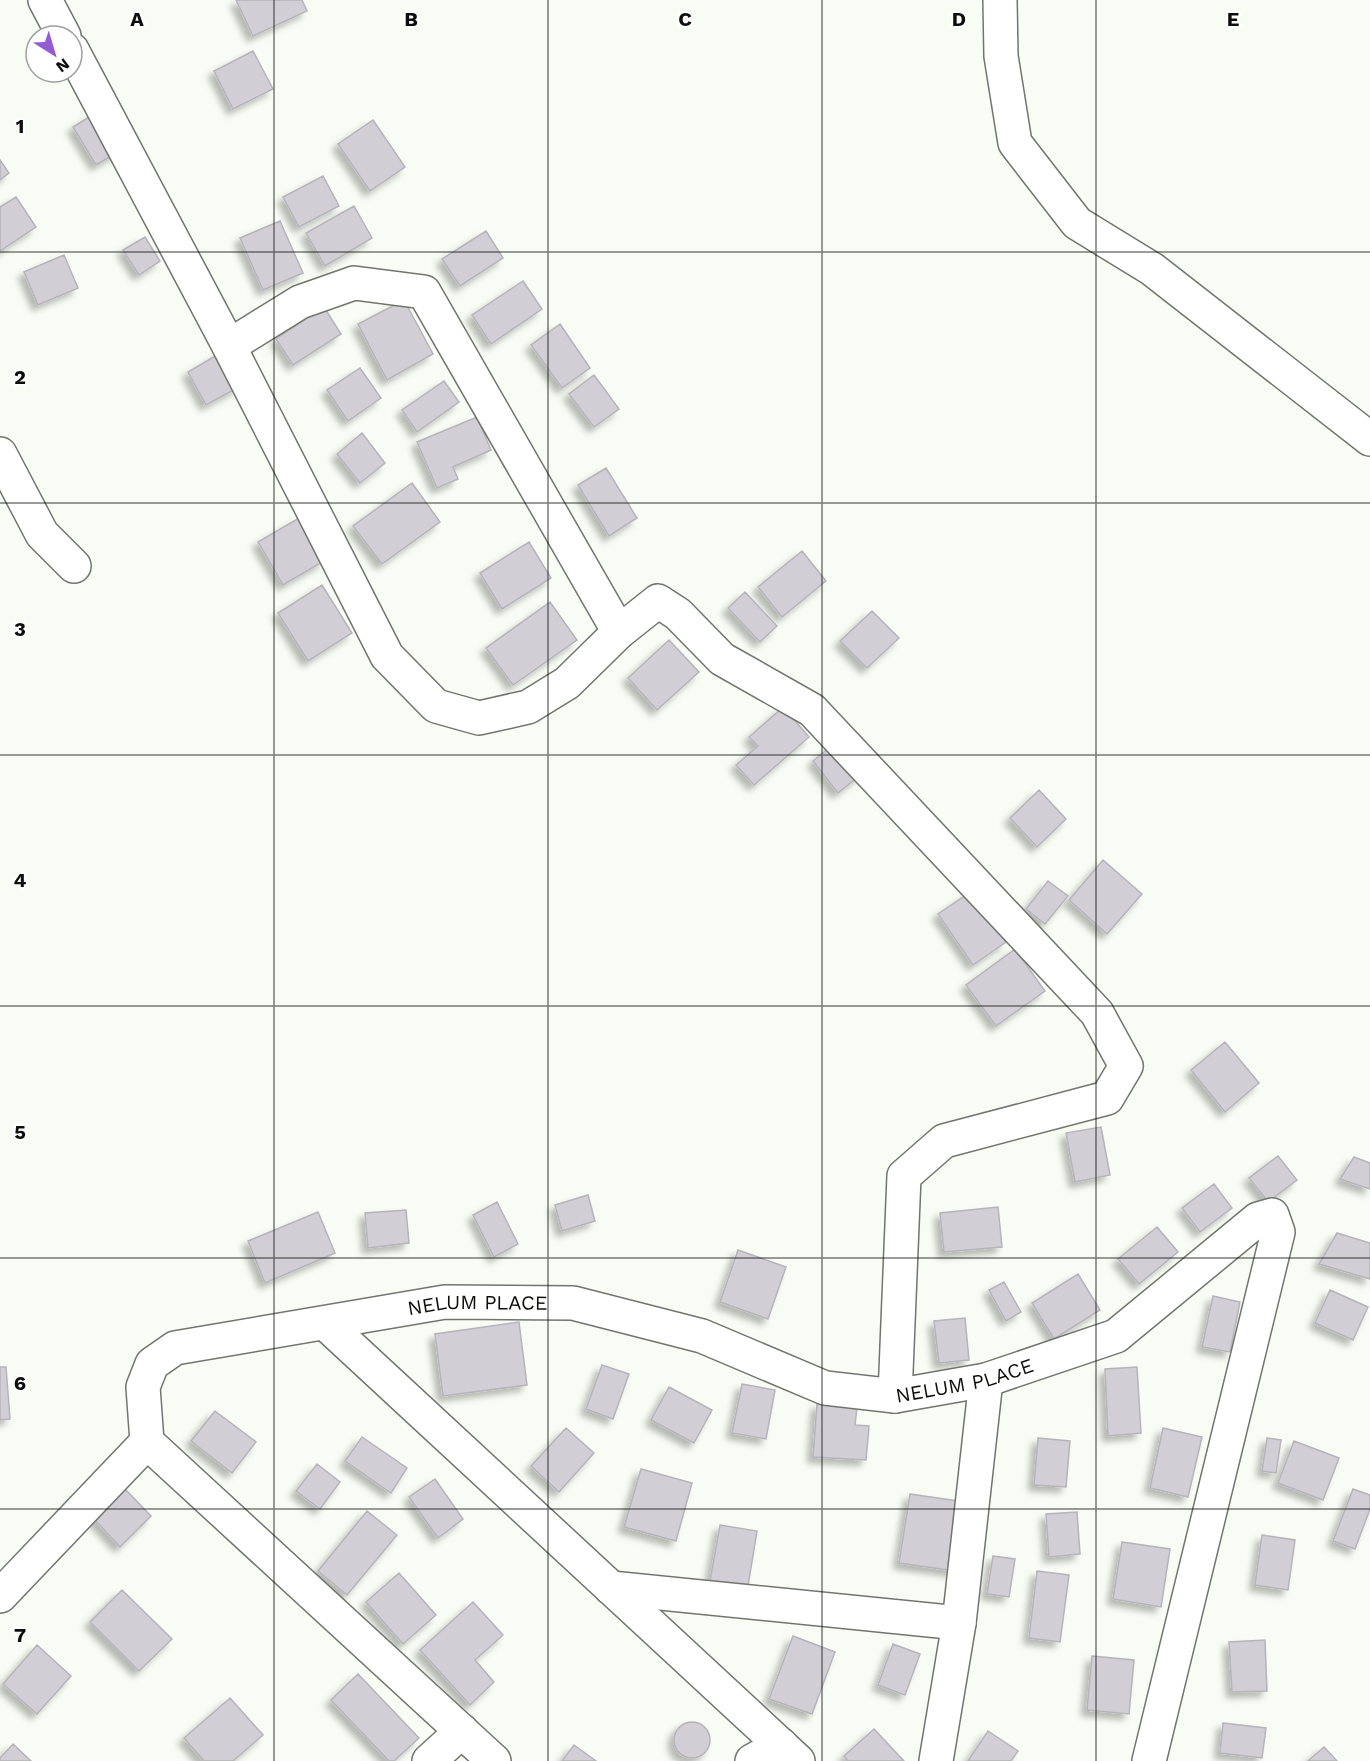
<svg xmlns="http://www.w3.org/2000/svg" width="1370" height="1761" viewBox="0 0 1370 1761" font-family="'Work Sans',sans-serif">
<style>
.building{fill:#d1ced6;stroke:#b6b3ba;stroke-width:1.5;filter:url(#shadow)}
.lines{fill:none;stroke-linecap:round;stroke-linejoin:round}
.street-casing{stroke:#71756e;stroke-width:36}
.street{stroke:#fff;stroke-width:33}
.grid{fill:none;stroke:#0d0e0b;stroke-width:1.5;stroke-opacity:0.55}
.labels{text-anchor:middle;stroke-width:4.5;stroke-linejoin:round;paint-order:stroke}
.street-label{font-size:20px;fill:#0d0e0b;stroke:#fff}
.grid-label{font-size:20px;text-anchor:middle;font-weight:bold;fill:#0d0e0b;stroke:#fff;stroke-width:4.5;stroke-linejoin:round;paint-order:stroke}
</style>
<defs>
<filter id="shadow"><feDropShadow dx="-5.5" dy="5.5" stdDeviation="3" flood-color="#0004"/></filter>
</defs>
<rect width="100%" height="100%" fill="#f8fcf4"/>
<!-- building -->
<path class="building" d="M236,0H302L307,11L253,36Z
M253,51L273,89L233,109L214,71Z
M97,112L120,151L96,165L73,127Z
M373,120L405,167L370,191L338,144Z
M0,160L9,173L0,180Z
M323,176L339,206L299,227L283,197Z
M16,197L36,227L0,251V207Z
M354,206L372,238L325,266L306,233Z
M280,221L303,273L263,290L240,238Z
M486,231L503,258L460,286L442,259Z
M145,237L160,261L139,275L123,250Z
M64,255L78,288L38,305L24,272Z
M523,281L542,309L491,344L472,315Z
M404,300L433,354L387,380L358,324Z
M324,307L341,334L293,365L276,339Z
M560,324L590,368L562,388L531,345Z
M220,353L239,387L206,405L188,372Z
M360,368L381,398L348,421L327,390Z
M594,375L619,409L594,427L569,394Z
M444,381L459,402L417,432L402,410Z
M477,417L491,450L453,467L458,479L437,488L417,442Z
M362,433L385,463L360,483L337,454Z
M606,468L637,518L609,536L578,485Z
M412,483L440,522L382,564L353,526Z
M299,518L324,561L283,585L258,542Z
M529,542L551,578L502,609L480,573Z
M802,551L826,581L782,617L758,587Z
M322,585L352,633L308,661L278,613Z
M745,592L777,626L760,642L728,608Z
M550,602L577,640L513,685L486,648Z
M872,611L899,638L867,668L840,641Z
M669,640L699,672L657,710L628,678Z
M783,707L809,737L754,785L736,765L758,746L749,737Z
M836,742L862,774L838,793L813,761Z
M1039,790L1066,819L1037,847L1010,818Z
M1103,860L1142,894L1107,934L1069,900Z
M1048,881L1068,896L1045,924L1026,909Z
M972,891L1006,942L973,965L938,914Z
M1015,949L1045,991L996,1026L966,985Z
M1225,1042L1259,1083L1225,1112L1191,1070Z
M1101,1127L1110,1175L1075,1182L1066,1133Z
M1278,1156L1297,1180L1268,1202L1249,1178Z
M1354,1157L1370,1163V1189L1340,1179Z
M1214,1184L1232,1208L1200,1232L1182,1208Z
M588,1195L595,1221L562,1231L555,1205Z
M497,1202L518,1244L494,1257L473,1215Z
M998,1207L1002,1247L944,1252L940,1213Z
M406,1210L409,1243L368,1248L365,1213Z
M318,1212L335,1253L265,1283L248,1241Z
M1157,1227L1178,1252L1139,1284L1118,1259Z
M1337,1233L1370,1243V1279L1319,1264Z
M738,1250L786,1267L768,1319L720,1302Z
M1078,1274L1100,1310L1054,1339L1032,1303Z
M1004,1282L1021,1312L1006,1321L989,1290Z
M1330,1290L1368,1307L1353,1340L1315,1323Z
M1213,1296L1240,1302L1230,1352L1202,1347Z
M965,1318L969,1360L939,1363L934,1321Z
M519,1322L527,1385L443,1396L435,1334Z
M602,1365L629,1374L613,1419L586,1409Z
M0,1367H6L10,1419L0,1420Z
M1137,1367L1141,1433L1108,1436L1105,1369Z
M742,1384L775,1390L766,1439L732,1433Z
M669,1387L712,1410L694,1443L651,1420Z
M817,1404L857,1407L855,1425L869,1426L866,1460L813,1457Z
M215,1411L256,1442L232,1473L191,1441Z
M566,1428L594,1453L559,1492L531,1466Z
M1163,1428L1202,1437L1188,1497L1150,1488Z
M362,1437L407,1468L391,1493L345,1461Z
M1038,1438L1070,1441L1066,1487L1034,1485Z
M1267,1438L1281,1440L1276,1473L1262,1471Z
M1294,1441L1339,1458L1323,1500L1278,1483Z
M317,1464L340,1482L320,1509L296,1491Z
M641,1469L692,1483L676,1541L624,1527Z
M435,1479L463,1519L438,1538L409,1497Z
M125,1489L151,1516L120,1547L94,1519Z
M1353,1489L1370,1495V1509L1355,1549L1333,1541Z
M910,1494L965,1502L955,1571L899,1563Z
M367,1511L397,1535L347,1595L318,1571Z
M1077,1512L1080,1554L1049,1557L1046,1514Z
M720,1525L757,1531L748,1586L710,1581Z
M1262,1535L1295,1540L1288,1590L1255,1585Z
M1122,1542L1170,1549L1161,1607L1113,1599Z
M993,1556L1015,1559L1009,1597L987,1594Z
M1037,1571L1069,1575L1060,1642L1029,1638Z
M399,1573L436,1615L403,1644L366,1602Z
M122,1590L172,1639L139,1671L90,1622Z
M473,1602L503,1635L475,1660L494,1682L470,1705L420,1650Z
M793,1636L835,1652L812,1714L769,1699Z
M1265,1640L1267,1691L1232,1692L1229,1642Z
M893,1644L920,1654L905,1695L878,1685Z
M37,1645L71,1676L37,1714L3,1684Z
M1092,1656L1134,1660L1129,1714L1087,1710Z
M358,1674L419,1738L394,1761H389L331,1700Z
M230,1698L263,1735L233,1761H204L184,1738Z
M674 1740a18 18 0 1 1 36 0a18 18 0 1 1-36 0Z
M1223,1723L1266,1728L1262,1758L1220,1753Z
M874,1729L904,1761H848L844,1756Z
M988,1731L1018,1751L1011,1761H968Z
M13,1744L31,1761H0V1758Z
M574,1745L596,1761H562Z
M1324,1747L1337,1761H1308Z"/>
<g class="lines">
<!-- street casing -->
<g class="street-casing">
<g id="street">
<path d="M45,0L64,36"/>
<path d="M1000,0L1001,56L1015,143L1077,223L1152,269L1370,439"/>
<path d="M72,50L229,346L387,656L436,706L479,718L528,707L567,683L619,632L658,601L678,614L722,659L812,710L1097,1013L1126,1066L1107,1098L944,1141L904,1176L895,1396"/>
<path d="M229,346L300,302L354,283L424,292L619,632"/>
<path d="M0,454L42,534L74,566"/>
<path d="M325,1323L798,1761"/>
<path d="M147,1442L494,1761"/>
<path d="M611,1588L959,1623"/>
<path id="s1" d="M0,1596L147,1442L143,1387L152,1364L175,1348L445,1302L573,1303L702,1336L825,1388L895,1396L986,1380L1116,1336L1258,1219L1272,1215L1278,1232L1149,1761"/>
<path d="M429,1761L462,1731"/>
<path d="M752,1761L781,1745"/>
<path d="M936,1761L959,1623L986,1380"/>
</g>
</g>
<!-- street -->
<use href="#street" class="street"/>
</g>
<!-- grid -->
<path class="grid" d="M274,0V1761M548,0V1761M822,0V1761M1096,0V1761M0,252H1370M0,503H1370M0,755H1370M0,1006H1370M0,1258H1370M0,1509H1370"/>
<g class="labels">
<!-- street labels -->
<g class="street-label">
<text dy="7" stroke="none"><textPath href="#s1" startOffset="627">NELUM PLACE</textPath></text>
<text dy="7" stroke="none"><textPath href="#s1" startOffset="1131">NELUM PLACE</textPath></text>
</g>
</g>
<g class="grid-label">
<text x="137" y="26">A</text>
<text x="411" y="26">B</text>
<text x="685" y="26">C</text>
<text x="959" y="26">D</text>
<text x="1233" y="26">E</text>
<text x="20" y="133">1</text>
<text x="20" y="384">2</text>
<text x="20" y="636">3</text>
<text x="20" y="887">4</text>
<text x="20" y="1139">5</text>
<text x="20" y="1390">6</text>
<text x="20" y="1642">7</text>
</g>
<!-- north arrow -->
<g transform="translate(54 54) rotate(143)"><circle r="28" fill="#ffffff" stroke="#9e9f9d" stroke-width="1.5"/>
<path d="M0-4.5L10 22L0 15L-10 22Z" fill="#945bd3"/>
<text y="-9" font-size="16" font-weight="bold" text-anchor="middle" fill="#0d0e0b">N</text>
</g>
</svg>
